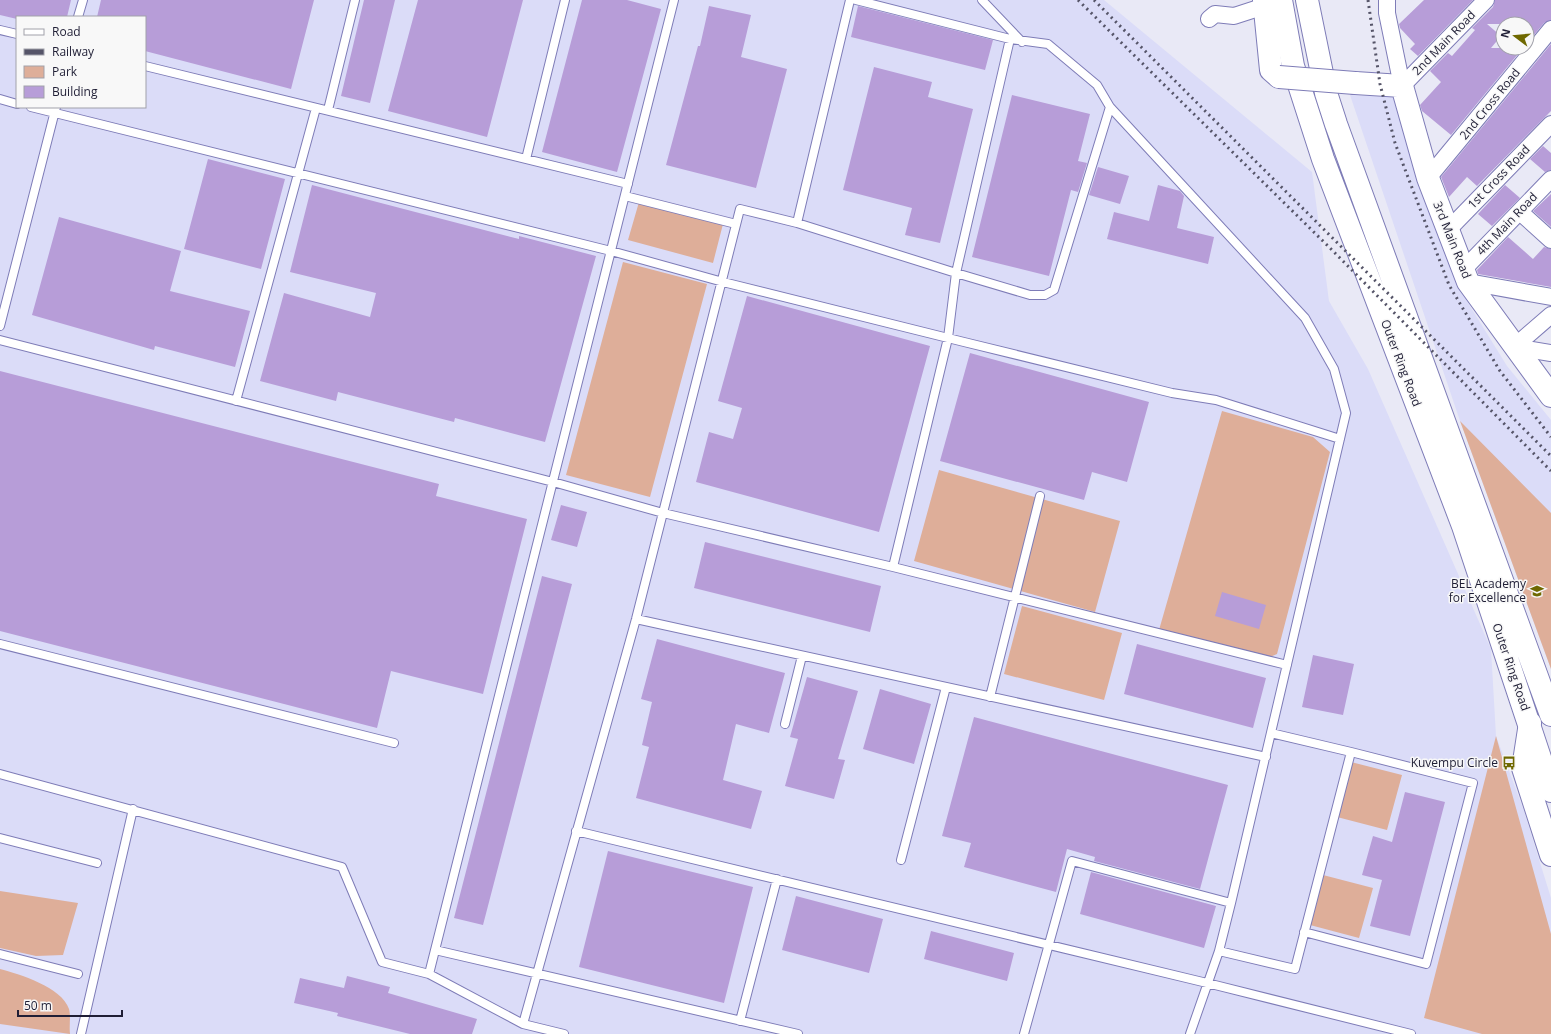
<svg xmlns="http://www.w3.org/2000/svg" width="1551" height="1034" viewBox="0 0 1551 1034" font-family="'Open Sans',sans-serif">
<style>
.built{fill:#dbdcf8;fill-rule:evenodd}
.green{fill:#deae99}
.building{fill:#b79dd8}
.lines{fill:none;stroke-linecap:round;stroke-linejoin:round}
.lane-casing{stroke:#7e7cb7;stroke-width:10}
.street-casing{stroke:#7e7cb7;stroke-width:18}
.secondary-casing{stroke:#7e7cb7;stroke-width:24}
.highway-casing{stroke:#7e7cb7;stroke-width:24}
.lane{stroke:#fff;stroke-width:8}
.street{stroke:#fff;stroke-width:16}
.secondary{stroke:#fff;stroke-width:22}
.highway{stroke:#fff;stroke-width:22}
.rail{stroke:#555468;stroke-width:3;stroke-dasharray:2 4;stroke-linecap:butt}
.secondary-bridge-casing{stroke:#7e7cb7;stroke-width:24;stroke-linecap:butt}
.secondary-bridge{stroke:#fff;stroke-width:22}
.labels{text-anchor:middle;stroke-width:3;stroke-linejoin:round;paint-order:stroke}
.street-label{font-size:12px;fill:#1f1e35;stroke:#f8f8f8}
.poi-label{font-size:12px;fill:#1f1e35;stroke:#f8f8f8;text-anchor:end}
</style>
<rect width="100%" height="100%" fill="#e9e9f6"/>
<!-- built -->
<path class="built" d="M0,0H1104L1312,172L1329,301L1368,369L1491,649L1496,736L1524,811L1551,898V1034H0ZM17,17H145V107H17Z
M1350,95L1393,97L1439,237L1457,285L1507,366L1551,420V669L1460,421Z"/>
<!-- green -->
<path class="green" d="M639,202L723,224L713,263L628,240Z
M623,262L707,284L650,497L566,475Z
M1222,411L1313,437L1330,452L1277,654L1268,658L1159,630Z
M1460,421L1551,513V669Z
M939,470L1120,521L1095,612L914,561Z
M1022,606L1122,633L1104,700L1004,674Z
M1496,736L1551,934V1034H1482L1424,1018Z
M1351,762L1402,775L1387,830L1337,817Z
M1323,875L1373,888L1359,938L1310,925Z
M0,891L78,903L63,955L36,956L0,948Z
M0,969C19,974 62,987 69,1009C71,1016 69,1026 70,1034L0,1024Z"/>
<!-- building -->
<path class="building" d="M0,0H71L67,17H17V19L0,15Z
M101,0H314L291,89L145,51V17H97Z
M364,0H395L370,103L341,96Z
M418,0H523L487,137L388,111Z
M582,0H627L661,9L617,172L542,152Z
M1424,0H1473L1418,56L1410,49L1415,44L1400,28L1399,24Z
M1495,0H1551V20L1544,23L1533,36L1527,32V24H1487L1501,36L1491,48H1523L1451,135L1422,111L1420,105L1441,82L1430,71L1448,53L1452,56L1475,30L1472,28L1493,7Z
M709,6L751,15L741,57L787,69L756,188L666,165L698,46H700Z
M858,6L993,40L985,70L851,37Z
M1551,44V111L1477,186L1467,177L1449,197L1441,177Z
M874,67L932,82L928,97L973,109L940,243L905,235L912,208L843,190Z
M1012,95L1090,114L1078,161L1087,163L1078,192L1071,190L1049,276L972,257Z
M1543,146L1551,153V170L1545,172L1530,159Z
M208,159L285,179L261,269L184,249Z
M1098,167L1129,176L1120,204L1089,195Z
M312,185L519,239V236L596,256L545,442L455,418L454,422L338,392L336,401L260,381L284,293L370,317L376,293L290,272Z
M1158,185L1180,191L1184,196L1177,228L1214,237L1208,264L1107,239L1114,212L1149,221Z
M1505,185L1520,198L1492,226L1478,214Z
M1551,194V227L1533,211Z
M59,217L181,251L170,291L250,311L235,367L155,346L154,350L32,315Z
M1508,237L1533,259L1544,247L1551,249V287L1478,274L1477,270Z
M747,296L930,346L879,532L696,482L709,432L733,439L742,408L718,401Z
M970,353L1149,402L1127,482L1092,472L1084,500L940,461Z
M0,371L439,484L436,496L527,519L483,694L391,671L377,728L0,631Z
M561,505L587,512L577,547L551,540Z
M705,542L881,586L870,632L694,588Z
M542,576L572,584L483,925L454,918Z
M1222,592L1266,605L1259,629L1215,616Z
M657,639L785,673L769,733L736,724L723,780L762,791L751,829L636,798L649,747L642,745L652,702L641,699Z
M1137,644L1266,678L1253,728L1124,694Z
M1313,655L1354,664L1343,715L1302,707Z
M807,677L858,691L838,759L845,760L834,799L785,786L798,739L790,737Z
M880,689L931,704L914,764L863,749Z
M974,717L1228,785L1200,889L1094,861L1095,857L1067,849L1056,892L964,867L971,843L942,836Z
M1405,792L1445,802L1410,936L1370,926L1382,880L1362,875L1373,836L1392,842Z
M608,851L753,887L724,1003L579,967Z
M1091,872L1216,906L1204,948L1080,914Z
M796,896L883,919L869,973L782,950Z
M931,931L1014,953L1007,981L924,959Z
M347,976L390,987L388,993L477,1019L472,1034H410L337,1016L338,1013L294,1003L300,978L344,988Z"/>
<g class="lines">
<!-- lane casing -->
<g class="lane-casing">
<path id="lane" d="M856,0L1010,39L1048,44L1097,85L1110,107L1305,318L1334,369L1346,413L1231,903L1219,951L1190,1034
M982,0L1022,42
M78,17L83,0
M0,30L17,34
M145,66L628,184
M0,99L17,104
M31,107L611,251L723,282L964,342L1172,393L1216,400L1340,439
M328,110L355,0
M526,159L565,0
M625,196L736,224
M797,223L956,273L1030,295H1045L1054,290L1110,107
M0,326L56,107
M0,340L553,482L663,513L893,567L1287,665
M236,401L316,108
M893,567L948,338L956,273L1010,39
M636,619L1266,757
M0,644L394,743
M990,697L1040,496
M785,724L802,656
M1271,733L1351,752
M0,774L342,867L382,962L429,974L523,1024L564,1034
M576,831L1207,983L1411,1034
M0,838L97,863
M901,860L946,687
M435,950L798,1034
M1219,951L1295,969L1351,752L1473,783L1426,964L1304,932
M0,954L78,974
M429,974L674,0
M740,1021L777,879
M523,1024L636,619L740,209L797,223L850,0
M81,1034L133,809
M1024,1034L1072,861L1231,903"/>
</g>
<!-- street casing -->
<g class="street-casing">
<path id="street" d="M1387,0V13L1402,86
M1209,19L1215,14L1234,16L1265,6
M1402,86L1486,0
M1428,178L1551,29
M1520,212L1551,240
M1448,230L1551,124
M1463,270L1551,179
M1468,282L1551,297
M1514,347L1551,315
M1514,347L1551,353"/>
</g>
<!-- secondary casing -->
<g class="secondary-casing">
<path id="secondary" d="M1264,0L1271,70L1279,77
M1355,83L1402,86L1428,178L1468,282L1551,396
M1530,723L1523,768L1551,855"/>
</g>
<!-- highway casing -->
<g class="highway-casing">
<path id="highway" d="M1281,0L1293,66L1323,159L1463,526L1551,791
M1307,0L1326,93L1336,124L1551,715"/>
</g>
<!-- lane -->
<use href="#lane" class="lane"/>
<!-- street -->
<use href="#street" class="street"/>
<!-- secondary -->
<use href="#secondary" class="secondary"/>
<!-- highway -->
<use href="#highway" class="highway"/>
<!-- rail -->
<path class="rail" d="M1078,0L1328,246L1551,471
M1094,0L1551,456
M1368,0L1380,84L1395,143L1449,285L1500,371L1551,437"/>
<!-- secondary-bridge casing -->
<g class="secondary-bridge-casing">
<path id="secondary-bridge" d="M1279,77L1355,83"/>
</g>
<!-- secondary-bridge -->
<use href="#secondary-bridge" class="secondary-bridge"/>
</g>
<!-- icons -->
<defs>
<g id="university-bare" transform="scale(1.08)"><path d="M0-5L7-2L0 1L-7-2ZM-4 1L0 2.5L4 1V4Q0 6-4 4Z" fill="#6f6800" stroke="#f8f8f8" stroke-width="2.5" paint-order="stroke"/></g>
<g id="bus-bare" transform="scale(1.08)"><path d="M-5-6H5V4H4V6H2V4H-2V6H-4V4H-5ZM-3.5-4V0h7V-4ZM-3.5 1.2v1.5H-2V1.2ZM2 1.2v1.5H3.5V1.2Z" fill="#6f6800" stroke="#f8f8f8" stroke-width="2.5" paint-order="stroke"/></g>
</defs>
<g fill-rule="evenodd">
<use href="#university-bare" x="1537" y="591"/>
<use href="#bus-bare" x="1509" y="763"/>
</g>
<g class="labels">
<!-- street labels -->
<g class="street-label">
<text transform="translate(1444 43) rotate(-46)" y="4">2nd Main Road</text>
<text transform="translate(1490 104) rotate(-51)" y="4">2nd Cross Road</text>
<text transform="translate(1499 177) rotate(-46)" y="4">1st Cross Road</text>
<text transform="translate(1507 224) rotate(-46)" y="4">4th Main Road</text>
<text transform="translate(1452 240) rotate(68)" y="4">3rd Main Road</text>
<text transform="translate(1401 363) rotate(69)" y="4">Outer Ring Road</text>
<text transform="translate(1511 667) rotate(71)" y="4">Outer Ring Road</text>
</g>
<!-- poi labels -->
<g class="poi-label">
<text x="1526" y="588">BEL Academy<tspan x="1526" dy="14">for Excellence</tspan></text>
<text x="1498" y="767">Kuvempu Circle</text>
</g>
</g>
<!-- legend -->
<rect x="16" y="16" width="130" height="92" fill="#f8f8f8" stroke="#a1a1aa"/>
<rect x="24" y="29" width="20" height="6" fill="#ffffff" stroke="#a1a1aa"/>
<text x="52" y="36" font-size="12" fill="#1f1e35">Road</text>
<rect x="24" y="49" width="20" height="6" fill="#555468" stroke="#a1a1aa"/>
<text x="52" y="56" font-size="12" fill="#1f1e35">Railway</text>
<rect x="24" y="66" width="20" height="12" fill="#deae99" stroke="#a1a1aa"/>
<text x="52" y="76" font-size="12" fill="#1f1e35">Park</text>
<rect x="24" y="86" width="20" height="12" fill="#b79dd8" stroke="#a1a1aa"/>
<text x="52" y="96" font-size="12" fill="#1f1e35">Building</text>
<!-- north arrow -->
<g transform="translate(1515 36) rotate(286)"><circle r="19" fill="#f8f8f8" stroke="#a1a1aa"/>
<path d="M0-3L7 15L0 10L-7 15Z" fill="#6f6800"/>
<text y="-6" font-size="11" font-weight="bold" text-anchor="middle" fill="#1f1e35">N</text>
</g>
<!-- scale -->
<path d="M18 1010v6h104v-6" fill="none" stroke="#1f1e35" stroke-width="2"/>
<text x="24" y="1010" font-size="12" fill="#1f1e35" stroke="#f8f8f8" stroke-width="3" paint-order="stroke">50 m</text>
</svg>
